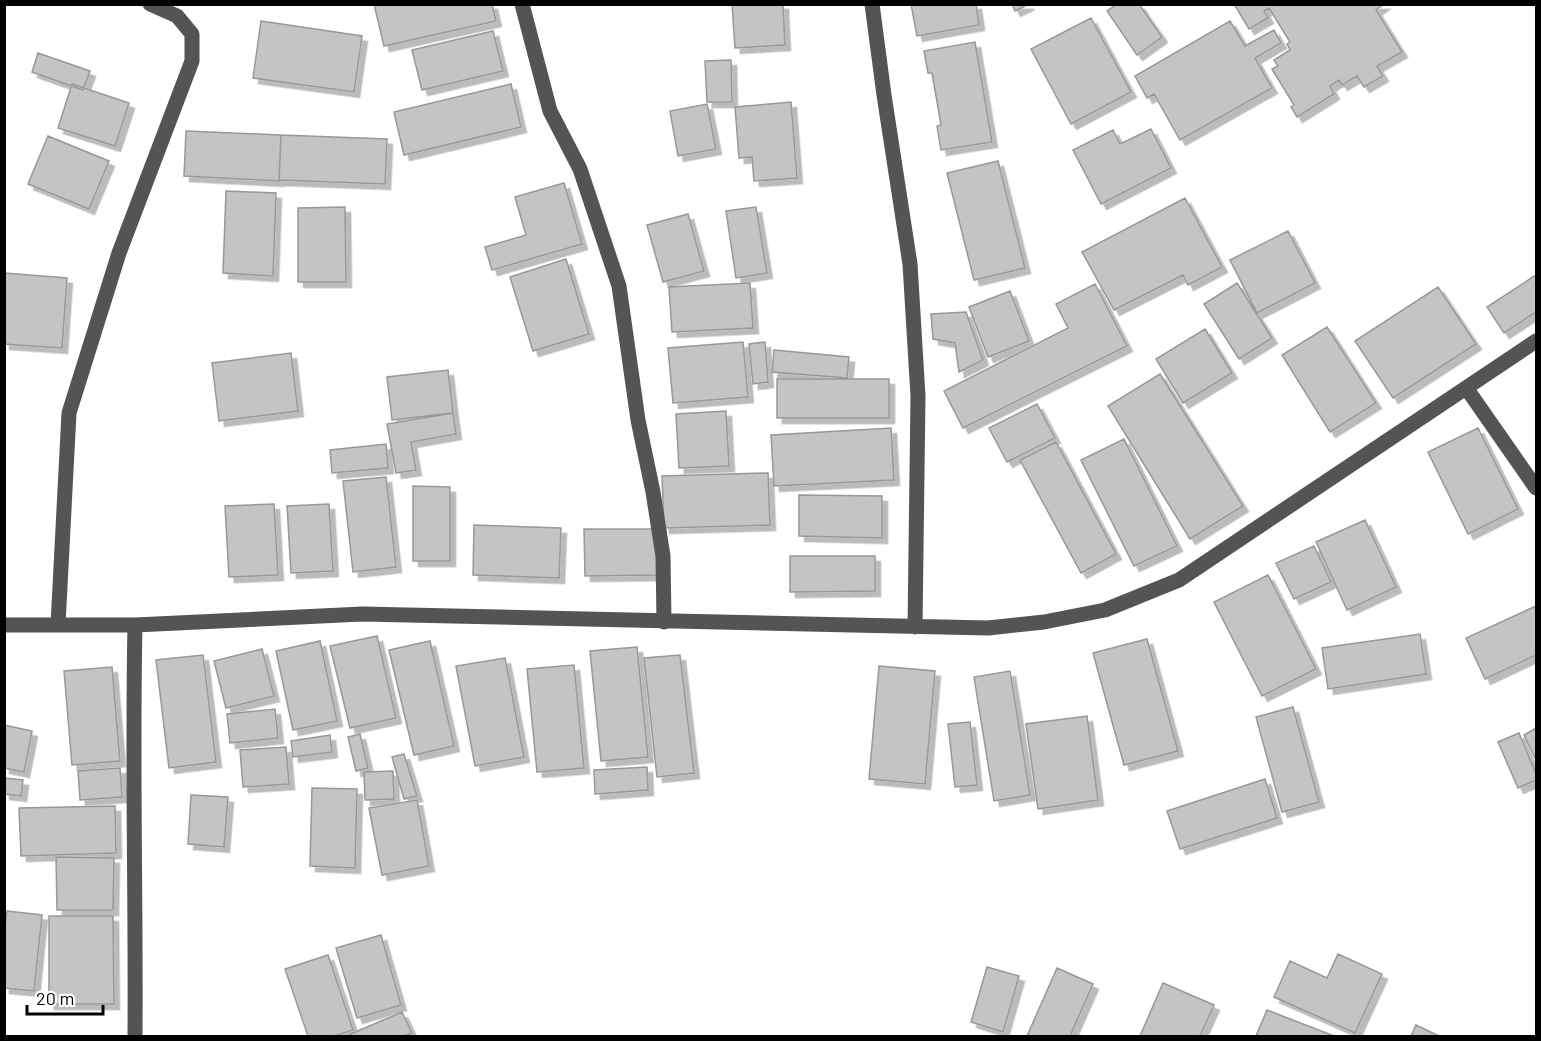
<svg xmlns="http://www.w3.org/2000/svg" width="1541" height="1041" viewBox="0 0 1541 1041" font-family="Barlow,sans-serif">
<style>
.building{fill:#c4c4c4;stroke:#989898;stroke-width:1.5;filter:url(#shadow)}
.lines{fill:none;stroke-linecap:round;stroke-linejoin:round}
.minor{stroke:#545454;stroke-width:15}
</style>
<defs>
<filter id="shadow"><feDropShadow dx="5.5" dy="5.5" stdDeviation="0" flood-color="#0004"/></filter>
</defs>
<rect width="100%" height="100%" fill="#fff"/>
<!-- building -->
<path class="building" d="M374,4H492L496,21L384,46Z
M732,4H783L785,45L735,48Z
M911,4H976L979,25L917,36Z
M1012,4H1029L1015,11Z
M1117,4H1139L1162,37L1137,55L1107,11Z
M1234,4H1384L1376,10L1402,52L1377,66L1383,76L1364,87L1357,76L1342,85L1339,80L1330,86L1334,94L1297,117L1291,107L1294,105L1272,69L1278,66L1274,60L1290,50L1287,44L1290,42L1269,8L1264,11L1268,18L1249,29Z
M1091,18L1131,92L1071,124L1031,49Z
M261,21L362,36L354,92L253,78Z
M1230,21L1245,46L1274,30L1281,43L1255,58L1272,88L1180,140L1154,94L1147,98L1135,76Z
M493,31L503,71L422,90L412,50Z
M975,42L992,142L941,150L937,126L941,125L932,73H928L924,51Z
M38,53L90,71L83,90L32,72Z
M731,60L732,102H707L705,61Z
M72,84L129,103L115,146L58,128Z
M511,84L521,127L404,155L394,112Z
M791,102L797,178L754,181L752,157L739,158L735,107Z
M707,104L716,149L678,156L670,111Z
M1151,129L1171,168L1101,204L1073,150L1113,130L1120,144Z
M186,131L281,135L279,181L184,176Z
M281,135L387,139L385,184L279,180Z
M48,136L109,161L89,209L28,184Z
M998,161L1025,268L974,280L947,173Z
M564,183L582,244L492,270L485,247L526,235L515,197Z
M226,191L276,193L273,276L223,273Z
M1185,198L1222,267L1188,285L1183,275L1114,310L1082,252Z
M345,207L346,282H298V208Z
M756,207L767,273L736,278L726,211Z
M688,214L704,271L663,282L647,225Z
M1288,231L1315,283L1257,313L1230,260Z
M566,259L589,334L533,351L510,277Z
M4,273L67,278L62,348L4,344Z
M1536,275V312L1504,333L1487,307Z
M750,283L753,328L672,332L669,287Z
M1237,283L1272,338L1239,359L1204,304Z
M1095,284L1127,346L963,428L944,391L1068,328L1056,304Z
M1438,287L1476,344L1393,398L1355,341Z
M1010,291L1029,341L988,357L969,307Z
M966,312L983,360L959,372L955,343L933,339L931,314Z
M1327,327L1376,403L1330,432L1282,355Z
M1205,329L1232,373L1183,403L1156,359Z
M743,342L748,397L673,403L668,348Z
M765,342L768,382L753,384L749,344Z
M774,350L849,357L847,378L772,372Z
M291,353L298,411L219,421L212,363Z
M448,370L453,413L392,420L387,377Z
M1160,374L1243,506L1190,539L1108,406Z
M777,379H889V418H777Z
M1037,404L1055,438L1007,462L989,428Z
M726,411L729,466L679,468L676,414Z
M453,413L456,434L411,442L416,470L396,473L387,424Z
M891,428L894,480L774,486L771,435Z
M1478,428L1518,509L1468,534L1428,452Z
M1124,439L1177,546L1134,566L1081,460Z
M1056,442L1116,554L1081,573L1020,460Z
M386,444L388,468L332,473L330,450Z
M768,473L770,525L664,528L662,476Z
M386,477L396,567L353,572L343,481Z
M413,486L450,487V561H413Z
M799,495L882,496V538L799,536Z
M274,504L278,575L229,577L225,506Z
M329,504L333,571L291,573L287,506Z
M1365,520L1396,587L1347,610L1316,542Z
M474,525L561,528L559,578L473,575Z
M584,529H657L658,575L585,576Z
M1314,546L1331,582L1294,599L1276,563Z
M790,556H875V591L790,592Z
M1268,575L1316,669L1262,696L1214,602Z
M1536,606V655L1485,679L1466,638Z
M1420,634L1426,674L1328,689L1322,648Z
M377,636L396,718L350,728L330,646Z
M1147,639L1178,751L1124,765L1093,653Z
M320,641L337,721L293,730L276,651Z
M430,641L454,746L414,755L389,650Z
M637,647L648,757L601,761L590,651Z
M262,649L274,696L226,708L214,661Z
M203,655L216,762L169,768L156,660Z
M680,655L694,773L657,777L644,658Z
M505,658L524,757L475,766L456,666Z
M574,665L584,768L537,772L527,669Z
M879,666L935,671L925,784L869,779Z
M112,667L120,761L72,765L64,671Z
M1010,671L1030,795L994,801L974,677Z
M1293,707L1319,802L1282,812L1256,717Z
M275,709L278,738L230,743L227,714Z
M1087,716L1098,800L1038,809L1026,724Z
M970,722L977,785L955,787L948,724Z
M4,725L32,731L24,772L4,768Z
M1536,728V760L1524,735Z
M1519,733L1536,774V780L1518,788L1498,742Z
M360,734L368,768L356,771L348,737Z
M330,735L332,752L293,757L291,741Z
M286,747L289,784L243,787L240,750Z
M404,754L417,796L404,799L392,757Z
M647,767L648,790L595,794L594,770Z
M120,768L122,797L80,800L78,771Z
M393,771L394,799L365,800L364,772Z
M4,778L23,780L21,796L4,794Z
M1265,779L1277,818L1180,849L1167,811Z
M312,788L357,789L355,868L310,866Z
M191,795L228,797L224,847L188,844Z
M417,800L429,866L382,875L369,808Z
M115,806L116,853L21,856L19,808Z
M56,857L114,858L113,910H57Z
M7,911L42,915L34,991L4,988V934Z
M49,916H113L114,1004H49Z
M381,935L401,1005L357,1018L336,948Z
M1338,954L1382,974L1355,1033L1274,997L1290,961L1327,978Z
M328,955L353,1030L334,1036H308L285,969Z
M987,967L1019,976L1003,1032L971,1022Z
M1057,968L1093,984L1070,1036H1027Z
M1163,983L1214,1005L1200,1036H1140Z
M1267,1010L1334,1036H1256Z
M402,1012L412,1033L403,1036H346Z
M1416,1025L1439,1036H1411Z"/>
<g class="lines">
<!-- minor -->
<path class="minor" d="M522,4L550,111L580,169L619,286L638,420L653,492L663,556L664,622
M872,4L884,95L910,264L918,396L915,627
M1467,389L1536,488
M4,625H135L362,614L988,628L1044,622L1105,610L1179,580L1536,341
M58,625L69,413L119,253L192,61V34L177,16L150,4
M135,625C132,762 136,899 135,1036"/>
</g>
<!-- border -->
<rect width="1541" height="1041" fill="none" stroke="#000000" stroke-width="12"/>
<!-- scale -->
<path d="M27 1005v9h76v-9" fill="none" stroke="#000000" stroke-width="3"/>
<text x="36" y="1005" font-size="18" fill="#000000" stroke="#ffffff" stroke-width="4.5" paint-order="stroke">20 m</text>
</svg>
